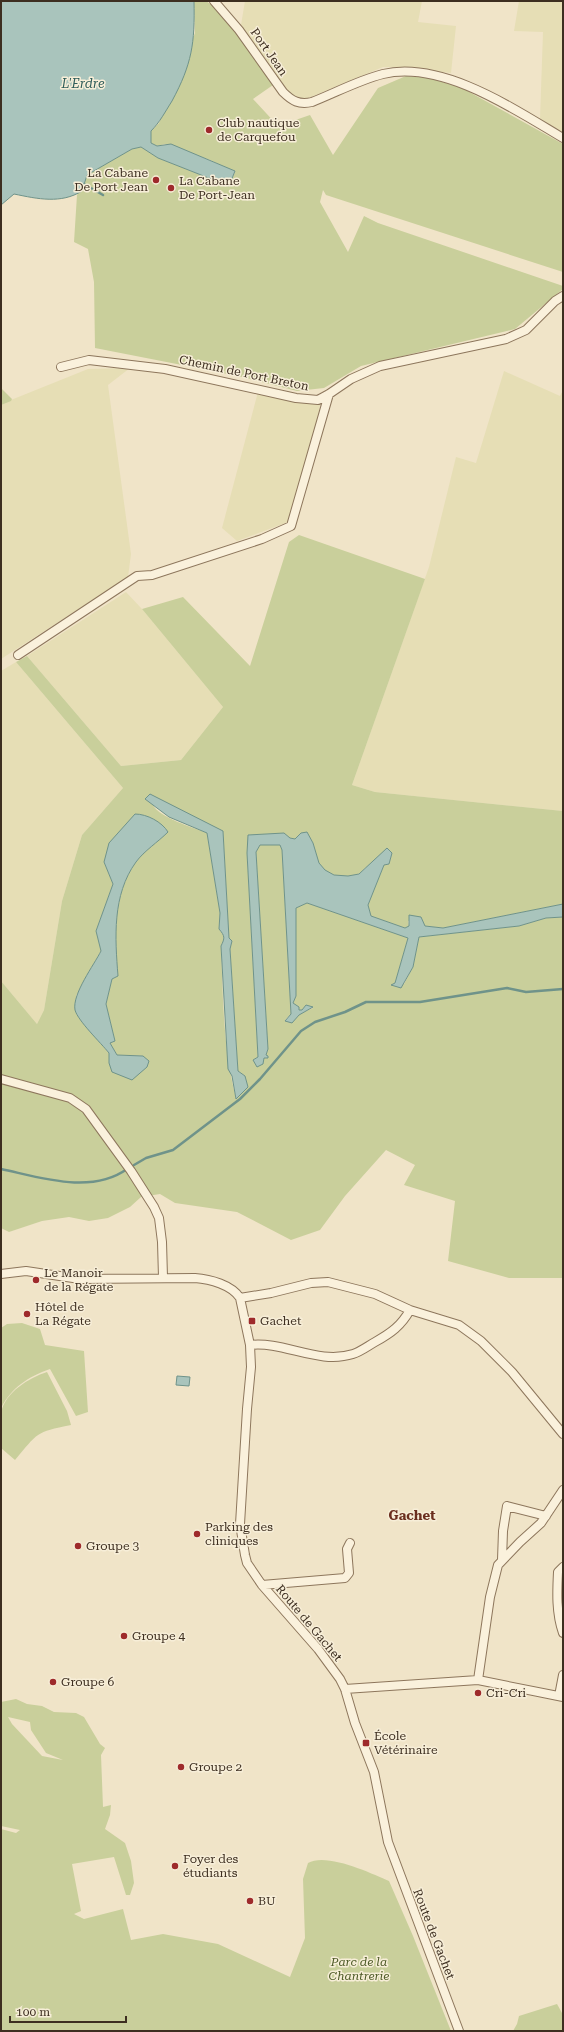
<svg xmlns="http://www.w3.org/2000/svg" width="564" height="2032" viewBox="0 0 564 2032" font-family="'Roboto Serif',serif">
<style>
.farmland{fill:#e6deb5}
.green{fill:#c9cf9b;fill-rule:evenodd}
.water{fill:#a9c4bc;stroke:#6f938a}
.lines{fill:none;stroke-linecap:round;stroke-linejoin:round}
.stream{stroke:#6f938a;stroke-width:2.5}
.street-casing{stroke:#8d765c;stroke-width:10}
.street{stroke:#faf1dc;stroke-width:8}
.poi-dot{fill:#9e2a2b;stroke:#f7eed8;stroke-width:1.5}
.labels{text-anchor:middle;stroke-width:3;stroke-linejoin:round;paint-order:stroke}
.street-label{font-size:12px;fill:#3d2e20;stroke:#f7eed8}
.poi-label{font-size:12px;fill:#3d2e20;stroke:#f7eed8;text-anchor:start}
.park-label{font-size:12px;font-style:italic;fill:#4d5a26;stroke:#f7eed8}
.water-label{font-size:13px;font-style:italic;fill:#2f5d5a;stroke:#f7eed8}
.neighbourhood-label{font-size:13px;font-weight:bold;fill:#6b2e1e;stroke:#f7eed8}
</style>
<rect width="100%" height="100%" fill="#f0e4c8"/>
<!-- farmland -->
<path class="farmland" d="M245,1H422L418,22L456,26L451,73L399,67H383L306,99L291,95L241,25Z
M519,1H563V132L540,119L543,32L514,31Z
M130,368L108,385L131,554L128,577L1,659V404L88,369Z
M504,371L560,396L563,390V811L375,792L352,785L429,567L456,457L476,463Z
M258,392L321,402L310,449L288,522L237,541L222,528Z
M126,592L142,609L223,707L181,760L121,766L27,656Z
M16,662L123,788L82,835L62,901L44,1010L37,1024L1,981V671Z"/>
<!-- green -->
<path class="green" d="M194,1H206C233,18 254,59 273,85L253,99L278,126L310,115L333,155L378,88L406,76L426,77L462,88L563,144V272L326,195L323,190L320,202L348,252L364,216L378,223L563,286V289L515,329L361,366L324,388L297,391L238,376L95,348L94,282L88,249L74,242L77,195L87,175L132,149L141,147L158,158L229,186L235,172L210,160L165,144L157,146L151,143V131L159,123L195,33Z
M1,388L12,399L11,401L1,405Z
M299,535L425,579L352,785L375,792L563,811V904L443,928L425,926L408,921L409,927L405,928L371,916L368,905L384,865L389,864L392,853C383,858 374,863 365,868C363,870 361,873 358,874C345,879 325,876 319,863C312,849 318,839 301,833L295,839L249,835L247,853L258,1057L253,1060L263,1064L264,1058H268L266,1055L268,1049L256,852L260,845H280L282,850L291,1014L285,1020L313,1008L307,1005L302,1010H299L293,1003L296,996V908L307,903L408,938L395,983L404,984L413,967L419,937L519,926L546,918L563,917V1278H509L448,1261L455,1201L404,1185L415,1165L386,1150L345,1196L320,1230L291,1240L237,1212L175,1203L160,1194L141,1197L130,1207L108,1218L89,1221L69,1217L42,1221L9,1232L1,1228V981L37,1024L44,1010L62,901L82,835L123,788L16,662L27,656L121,766L181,760L223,707L142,609L183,597L250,666L289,542ZM153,805L223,831L229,938L232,941L230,949L238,1071L245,1076L236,1098C223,1049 223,997 221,946C225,938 225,936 219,929L220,913L207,833C192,827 160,818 153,805ZM168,832C158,842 144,851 136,862C112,895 115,938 118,976L112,979L106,1004L115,1041L110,1043L117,1055L144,1056L109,1063V1053L81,1019L76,996L101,951L96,931L113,884L104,862Z
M22,1323L40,1329L45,1345L84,1351L88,1412L76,1416L50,1369C28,1377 12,1387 1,1408V1328L7,1324Z
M47,1372L67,1411L71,1425C35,1432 38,1433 15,1460L1,1448C1,1437 0,1424 1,1413C5,1392 29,1378 47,1372Z
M16,1699L27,1704L42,1706L54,1712L76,1713L84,1717L100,1744L105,1748L101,1755L103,1807L111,1805L110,1815L105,1829L125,1843L131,1861L134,1883L130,1895H126L114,1857L72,1864L81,1911L74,1914L84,1919L123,1909L131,1940L163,1934L218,1944L290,1977L305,1938L303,1879L308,1863C326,1852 371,1873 389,1881L413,1936L451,2031H1V1829L16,1833L20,1830L1,1826V1702ZM8,1717L30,1722L31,1730L46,1753L63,1760L42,1756L12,1724Z
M557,2004L562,2013L563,2031H513L517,2024L519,2016Z"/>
<!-- water -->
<path class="water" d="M1,1H194C195,43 192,64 172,101C165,112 160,122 151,131V143L157,146L171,144L235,171L229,186L158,158L141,147L132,149L87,175L82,191C61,204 38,199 14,194L1,205Z
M150,794L223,831L229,938L232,941L230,949L238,1071L245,1076L248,1087L236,1099L232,1076L228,1069L221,946C225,938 225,936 219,929L220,913L207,833L169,817L145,799Z
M135,814C147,814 162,822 168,832C158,842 144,851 136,862C112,895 115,938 118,976L112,979L106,1004L115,1041L110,1043L117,1055L143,1056L149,1061L147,1067L132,1080L112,1072L109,1063V1053C101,1043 78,1021 75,1010C72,994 94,965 101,951L96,931L113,884L104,862L109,843Z
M307,832L313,843L319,863L325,870L334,875L348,876L359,874L387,848L392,853L389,864L384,865L368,905L371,916L405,928L409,926V915L421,917L425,926L443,928L563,904V917L546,918L519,926L419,937L413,967L401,988L391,985L395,983L408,938L307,903L296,908V996L293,1003L299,1007V1010H302L306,1005L313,1007L299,1015L292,1023L285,1021L291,1014L282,850L280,845H260L256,852L268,1049L266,1055L268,1056V1058H264L263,1064L257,1067L253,1060L258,1057L247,853L248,835L284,833L290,838L295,839L301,833Z
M177,1376L190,1377L189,1386L176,1385Z"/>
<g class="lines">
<!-- stream -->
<path class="stream" d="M84,184L103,195
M134,1165L146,1158L173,1150L240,1099L260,1079L301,1031L315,1022L345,1012L366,1002H420L507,988L526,992L563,989
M1,1169C39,1177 91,1195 127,1169"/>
<!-- street casing -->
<g class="street-casing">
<path id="street" d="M214,1L239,30L283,92C292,101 299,105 312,102C335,93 359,80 383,74C442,60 514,109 563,138
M61,367L89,360L165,369L296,398L318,400L329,394L351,379L380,366L506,339L526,330L555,301L563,296
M18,655L137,576L152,575L262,539L291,526L329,394
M1,1079L70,1098L86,1109L131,1171L154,1207L159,1218L162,1242L163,1277
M1,1274L26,1271L80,1279L195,1278C210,1279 232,1285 240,1298L250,1345L251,1367L247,1409L240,1524L245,1555L247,1563L262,1585L318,1649L340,1679L345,1689L355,1723L374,1772L388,1842L459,2031
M240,1298L271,1293L311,1283L328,1282L375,1294L410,1310L459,1325L481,1341L512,1372L563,1434
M250,1345C284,1341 318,1365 353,1354C360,1352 368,1346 375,1342C391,1333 401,1326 410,1310
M502,1560L503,1531L507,1506L546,1516
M563,1567L558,1572C557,1592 556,1613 563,1633
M262,1585L345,1578L349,1573L347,1549L350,1543
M478,1680L490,1597L498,1565L520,1542L541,1523L563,1490
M345,1689L478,1680L563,1697
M559,1696L563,1675"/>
</g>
<!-- street -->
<use href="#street" class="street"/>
</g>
<!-- markers -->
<g class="poi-dot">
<circle cx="209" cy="130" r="4"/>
<circle cx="156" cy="180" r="4"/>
<circle cx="171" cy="188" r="4"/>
<circle cx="36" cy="1280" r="4"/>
<circle cx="27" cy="1314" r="4"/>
<rect x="248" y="1317" width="8" height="8" rx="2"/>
<circle cx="197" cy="1534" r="4"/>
<circle cx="78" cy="1546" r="4"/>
<circle cx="124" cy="1636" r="4"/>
<circle cx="53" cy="1682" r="4"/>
<circle cx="478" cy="1693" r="4"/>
<rect x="362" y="1739" width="8" height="8" rx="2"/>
<circle cx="181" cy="1767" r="4"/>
<circle cx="175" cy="1866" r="4"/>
<circle cx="250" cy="1901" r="4"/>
</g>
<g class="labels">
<!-- street labels -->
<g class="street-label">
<text transform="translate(269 52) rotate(55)" y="4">Port Jean</text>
<text transform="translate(244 373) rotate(12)" y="4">Chemin de Port Breton</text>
<text transform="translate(309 1623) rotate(50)" y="4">Route de Gachet</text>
<text transform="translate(434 1934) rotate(69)" y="4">Route de Gachet</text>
</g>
<!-- poi labels -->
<g class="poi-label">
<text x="217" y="127">Club nautique<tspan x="217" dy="14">de Carquefou</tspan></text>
<text x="148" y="177" text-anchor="end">La Cabane<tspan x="148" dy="14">De Port Jean</tspan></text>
<text x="179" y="185">La Cabane<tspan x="179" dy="14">De Port-Jean</tspan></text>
<text x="44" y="1277">Le Manoir<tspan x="44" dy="14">de la Régate</tspan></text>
<text x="35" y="1311">Hôtel de<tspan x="35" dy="14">La Régate</tspan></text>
<text x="260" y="1325">Gachet</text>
<text x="205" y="1531">Parking des<tspan x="205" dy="14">cliniques</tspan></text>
<text x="86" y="1550">Groupe 3</text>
<text x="132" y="1640">Groupe 4</text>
<text x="61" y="1686">Groupe 6</text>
<text x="486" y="1697">Cri-Cri</text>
<text x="374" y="1740">École<tspan x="374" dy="14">Vétérinaire</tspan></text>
<text x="189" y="1771">Groupe 2</text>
<text x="183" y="1863">Foyer des<tspan x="183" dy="14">étudiants</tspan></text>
<text x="258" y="1905">BU</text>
</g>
<!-- park labels -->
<g class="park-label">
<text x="359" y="1966">Parc de la<tspan x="359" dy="14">Chantrerie</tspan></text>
</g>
<!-- water labels -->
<g class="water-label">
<text x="83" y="88">L'Erdre</text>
</g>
<!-- neighbourhood labels -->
<g class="neighbourhood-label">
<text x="412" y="1520">Gachet</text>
</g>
</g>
<!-- border -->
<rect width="564" height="2032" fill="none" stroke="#3d2e20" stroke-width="4"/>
<!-- scale -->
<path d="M10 2016v6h116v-6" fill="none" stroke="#3d2e20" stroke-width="2"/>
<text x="16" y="2016" font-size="12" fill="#3d2e20" stroke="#f7eed8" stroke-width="3" paint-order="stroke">100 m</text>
</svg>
